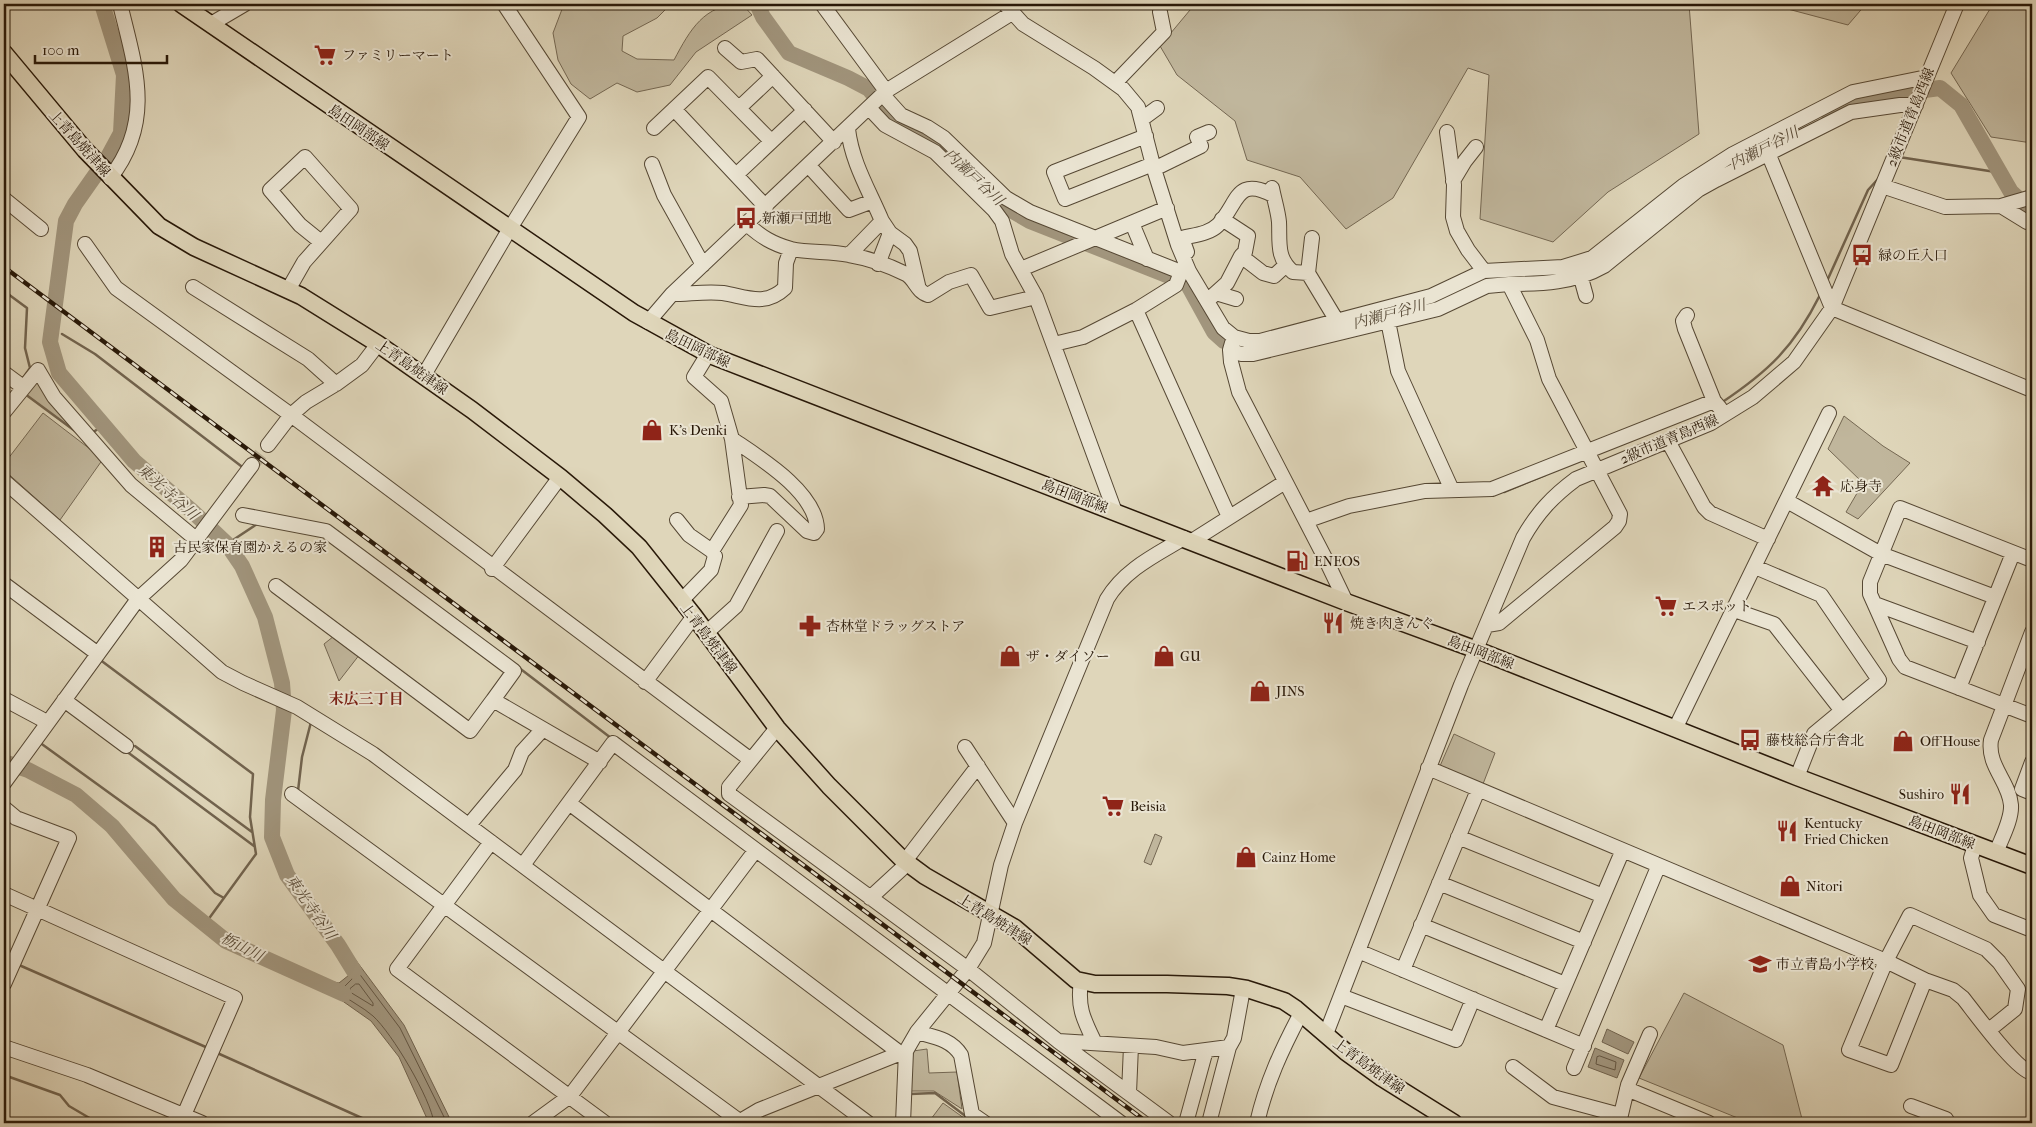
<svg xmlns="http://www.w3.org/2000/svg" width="2036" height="1127" viewBox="0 0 2036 1127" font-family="'IM FELL French Canon','Noto Serif JP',serif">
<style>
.green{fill:#c0b69c;stroke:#746752}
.water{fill:#a1957d;stroke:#71634e}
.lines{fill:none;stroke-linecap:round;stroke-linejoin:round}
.shore{stroke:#645642;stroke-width:1}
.stream{stroke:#71634e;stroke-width:2.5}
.river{stroke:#a1957d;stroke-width:16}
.minor-tunnel{stroke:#bab096;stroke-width:14;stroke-dasharray:14 7;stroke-linecap:butt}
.minor-casing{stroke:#564834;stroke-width:16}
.major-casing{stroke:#281808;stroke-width:19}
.minor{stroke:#eae4d2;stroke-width:14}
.major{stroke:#dfd6ba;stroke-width:16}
.rail-casing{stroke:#281808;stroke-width:4.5}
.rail{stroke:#eae4d2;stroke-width:2.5;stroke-dasharray:8;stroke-linecap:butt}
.labels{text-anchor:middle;stroke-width:4;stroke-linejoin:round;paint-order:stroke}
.poi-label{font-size:14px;fill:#281808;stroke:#eae4d2;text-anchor:start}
.street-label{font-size:14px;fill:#281808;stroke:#eae4d2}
.water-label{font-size:15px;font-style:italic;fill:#584a37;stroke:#eae4d2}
.neighbourhood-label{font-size:15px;font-weight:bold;fill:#7a1f14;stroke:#eae4d2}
</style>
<rect width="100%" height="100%" fill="#dfd6ba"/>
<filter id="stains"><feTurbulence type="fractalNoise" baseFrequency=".004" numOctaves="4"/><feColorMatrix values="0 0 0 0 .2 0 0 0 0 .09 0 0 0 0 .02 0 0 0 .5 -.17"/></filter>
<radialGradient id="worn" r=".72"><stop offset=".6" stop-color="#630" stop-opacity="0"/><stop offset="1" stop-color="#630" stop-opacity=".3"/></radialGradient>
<!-- green -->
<path class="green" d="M564,4H671L657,18L623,36L622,51L637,59L674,60C690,30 704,4 742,4L752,15L696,52L670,85L637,92L617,83L590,99L571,84L558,60L553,33Z
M1195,4H1689L1699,134L1608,192L1553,242L1480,219L1489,75L1468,68L1393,198L1346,229L1300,177L1247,160L1235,121L1177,75L1160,46Z
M1769,4H1866L1848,25Z
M1993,4H2032V143L1991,137L1951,73Z
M36,377L80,435L25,394Z
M43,413L103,459L60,520L4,470V464Z
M1844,416L1883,446L1910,463L1858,519L1846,512L1863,483L1828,449Z
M334,636L360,654L339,681L324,644Z
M1454,734L1495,753L1483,784L1440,766Z
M1155,834L1162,837L1151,865L1144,862Z
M1684,993L1783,1045L1802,1119L1799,1123H1750L1639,1078Z
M927,1049L929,1073L957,1072L962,1109L934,1091H909L913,1051Z
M943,1103L971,1123H928Z"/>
<!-- water -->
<path class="water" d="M346,947L404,1025L452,1123H429L399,1057L371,1021L324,988L328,981L339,983L349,975L339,955Z
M1607,1029L1634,1042L1628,1054L1602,1042Z
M1595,1048L1624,1060L1617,1078L1588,1067Z"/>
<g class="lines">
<!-- shore -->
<path class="shore" d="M356,984H359L373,1003V1006L350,992V989Z
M1600,1056L1616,1062L1615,1070L1596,1064L1597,1057Z
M434,1123C431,1099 392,1033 373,1016C363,1007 349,1001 339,992L352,979L355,971L358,972L400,1028L447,1123"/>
<!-- stream -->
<path class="stream" d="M1899,157L2002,173
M1827,281L1868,190L1878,179
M4,291L27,308L25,348L30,368L23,378
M62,334L95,354L241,466
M25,394L75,431
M1721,403C1769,371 1794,347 1820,295
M92,433L102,426
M1504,492L1545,475
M227,544L257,524
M99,659L253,774L250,817L256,854L205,924
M518,667L611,738
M39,742L155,826L215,893L224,898
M135,746L252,832
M126,751L254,846
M298,791L302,757L311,722
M19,965L208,1048
M215,1052L373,1123
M4,1075L60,1095L69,1106L98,1123
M910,1094L935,1093L968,1118"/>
<!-- river -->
<path class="river" d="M102,4L124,75L121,133L108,157L75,204L66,221L50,342L59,373L134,461L192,511L227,544L242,566L265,617L282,683L284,710L273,800L272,837L287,875L338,945L354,971
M757,4L763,17L789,53L848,78L869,89L890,115L904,126L932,139L954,156L1004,206L1030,221L1187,283L1214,332L1224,341L1245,348
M1829,115L1863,98L1940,88L1961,105L2011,192L2032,211
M1417,306C1453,297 1478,277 1517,278
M4,762L28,770L76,795L112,826L174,899L226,941L344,994"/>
<!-- minor-tunnel -->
<path class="minor-tunnel" d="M252,465L268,445"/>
<!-- minor casing -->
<g class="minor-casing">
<path id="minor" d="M822,4L886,91
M1005,4L1023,24L1094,68L1123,89L1138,107L1154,169L1178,245L1189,271L1223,328L1234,337L1249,341H1260L1431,296L1484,271L1563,267L1592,258L1683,186L1733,154L1853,92L1927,77
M211,24L245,4
M725,48L741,62L757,59L834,142
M1115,83L1164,32L1160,12
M883,95L901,115L927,127L944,138L1006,198L1030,212L1181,272L1189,271
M739,108L773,76
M674,109L766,207
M870,109L885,125L935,152L994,210L1002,221L1012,254L1036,297L1115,512
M1142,119L1157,108
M654,128L708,77L771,141
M848,129C852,163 869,190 882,221L849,255
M1447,132L1454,185L1453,217L1457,231L1468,250L1484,271
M1146,136L1054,172L1065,199L1153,164
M1766,148L1832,308L2032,390
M652,164L664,195L703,265
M809,166L849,210L873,201
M1154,169L1201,146L1197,137L1209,132
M736,175L805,110
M110,178C155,121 135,66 120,4
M1453,181L1465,161L1476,147
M1882,186L1945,207L2001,206L2027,222H2032
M1272,188C1274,199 1278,211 1279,222C1280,242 1276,258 1293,272L1308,273L1337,321
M4,199L41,229
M2001,206L2032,197
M1222,219L1248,236L1245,252L1241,256
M882,221L890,233L905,244L910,251L918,285
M1132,223L1147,259
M747,224C761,237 773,244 791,249
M85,244L116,288L291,415L751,760
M1187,252L1182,238C1194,235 1209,234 1218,225C1239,203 1235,176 1273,195
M878,264L890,233
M1578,267L1586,296
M1021,269L1167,208
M1308,273L1312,238
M1509,284C1542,284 1574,283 1604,266L1698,190L1716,180L1851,112L1900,105H1916
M193,287L308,359L336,384
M288,290L304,262L351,209L305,157L270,190L300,225L321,242
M1216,293L1236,299
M672,294C689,294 707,291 723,293C747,297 765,307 785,288L786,263L791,249C810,253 830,251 849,255C867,258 890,266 906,274C915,279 917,292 928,295L949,282L971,275L990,308L1036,297
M1207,301L1227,283L1241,256L1263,273L1274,276L1286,265
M1136,310L1229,517
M1687,315L1683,321L1685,329L1714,401L1720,408
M1388,321L1398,371L1452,490
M648,322L672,294L886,91L1012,13
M1232,343L1230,350L1231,362L1239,392L1325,558L1346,602
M1054,344L1083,337L1136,310L1176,285L1181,272
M1230,350L1241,354H1253L1286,346L1438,309L1487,286L1509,284L1537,340L1549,379L1620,514L1619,521L1615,527L1499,623L1487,625
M4,373L23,387
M424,375L509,230L579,117L504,4
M4,412L38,370L54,397L131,485L197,540
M732,439C760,458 816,492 817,529L814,533L807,531L770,496L764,495L739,497
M1668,441L1704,507L1710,513L1768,539
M268,445L291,415L306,402L336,384L362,365L378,344
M4,481L222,672L243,683L297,707L373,754L868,1123
M1787,501L1881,554L1995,597
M243,515L326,531L514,671L493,700
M677,520L689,535L712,551
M1306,521L1349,506L1425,491L1492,489L1714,401
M1192,541L1285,482
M2032,560L1900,508L1870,582V594L1899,659L1905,667L2032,716
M1755,567L1821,595L1879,680L1814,734L1797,777
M492,569L560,477
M4,584L98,654
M276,586L470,731L493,700L600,762
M681,601L711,570L715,556L712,551L741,505L732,439L721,401L694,377L708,354
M1875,604L1978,642
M1734,610L1774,624L1842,711
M706,633L736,606L777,531
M645,682L694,616
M1959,688L2013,553
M4,699L47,722
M64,700L126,746
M777,728L729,787V794L968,969L1058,1041L1169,1123
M1675,729L1829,413
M965,747L1015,823
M2032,762L2022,789L2032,793
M1428,768L1886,961L1925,980L1953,990L1963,998C1975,1013 2016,1070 2032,1073
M4,783L138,599L181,560L252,465
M292,794L742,1123
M569,803L900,1053
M4,808L16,818L69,838L4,984
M469,825L515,770L522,752L543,729
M1458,837L1603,896
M491,842L397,969L605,1123
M1975,845L1971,858L1980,895L1994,915L2032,930
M1996,853C2001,839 2012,820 2011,805C2009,781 1987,766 1991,740L2032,632
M905,861L978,766
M523,865L613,743L1121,1123
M1439,883L1584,942
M4,894L235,998L184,1115
M870,898L908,863
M1421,925L1565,984
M1358,951L1584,1046
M1403,970L1478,790
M1925,980L1891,1065L1849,1050L1886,961L1910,915L1986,949L1999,962L2018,989L2015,1009L1989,1030
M1081,981C1077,1008 1084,1020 1095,1043
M1341,996L1456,1040L1473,999
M1546,1030L1622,852
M917,1032C934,1037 951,1039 961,1055L972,1114L985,1123
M1326,1034L1461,685L1523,538C1537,513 1553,496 1576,479L1711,423L1753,397L1794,362L1832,308L1957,4
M1058,1041L1156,1047L1183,1053L1229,1047
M4,1047L87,1075L202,1123
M1513,1067L1553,1097L1620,1115
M1574,1068L1658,867
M1627,1089L1709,1123
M1129,1093L1131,1046
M1911,1106L1946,1119L1948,1123
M533,1123L570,1096L755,851
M737,1123L759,1110L906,1051
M903,1123L906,1051L917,1032L968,969L984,943L1001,865L1015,823L1107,599C1125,569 1156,555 1184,538
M1186,1123L1206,1050
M1209,1123L1229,1047L1234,1038L1243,989
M1257,1123C1266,1083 1282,1049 1301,1013
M1619,1123L1628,1085L1650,1034"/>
</g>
<!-- major casing -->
<g class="major-casing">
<path id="major" d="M181,4L634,313L710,355L1346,602L1477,650L1797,777L2032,866
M4,53L85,150L159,226L194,247L301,296L378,344L472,410L560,477L605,515L639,547L694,616L777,728L829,786L902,859L925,876L1015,928L1076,980L1095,984H1167L1228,986L1247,989L1284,1001L1296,1009L1346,1052L1382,1078L1454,1123"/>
</g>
<!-- minor -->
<use href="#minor" class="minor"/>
<!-- major -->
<use href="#major" class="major"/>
<!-- rail casing -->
<g class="rail-casing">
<path id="rail" d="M4,267L1148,1123"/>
</g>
<!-- rail -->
<use href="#rail" class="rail"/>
</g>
<!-- icons -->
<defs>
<g id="supermarket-bare" transform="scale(1.725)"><path d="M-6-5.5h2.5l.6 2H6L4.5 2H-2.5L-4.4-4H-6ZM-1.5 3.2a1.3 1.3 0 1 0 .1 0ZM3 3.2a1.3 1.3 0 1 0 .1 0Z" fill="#8f2418" stroke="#eae4d2" stroke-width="2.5" paint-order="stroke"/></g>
<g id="bus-bare" transform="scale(1.725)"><path d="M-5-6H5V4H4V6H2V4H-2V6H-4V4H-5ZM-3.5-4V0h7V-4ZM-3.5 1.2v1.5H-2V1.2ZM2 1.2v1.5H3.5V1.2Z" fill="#8f2418" stroke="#eae4d2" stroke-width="2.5" paint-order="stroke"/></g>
<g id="shop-bare" transform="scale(1.725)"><path d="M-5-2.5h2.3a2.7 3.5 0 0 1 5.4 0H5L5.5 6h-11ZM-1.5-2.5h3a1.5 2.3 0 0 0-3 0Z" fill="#8f2418" stroke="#eae4d2" stroke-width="2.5" paint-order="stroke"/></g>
<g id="temple-bare" transform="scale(1.725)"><path d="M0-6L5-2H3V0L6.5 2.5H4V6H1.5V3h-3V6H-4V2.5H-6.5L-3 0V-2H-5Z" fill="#8f2418" stroke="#eae4d2" stroke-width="2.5" paint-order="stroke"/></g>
<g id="building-bare" transform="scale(1.725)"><path d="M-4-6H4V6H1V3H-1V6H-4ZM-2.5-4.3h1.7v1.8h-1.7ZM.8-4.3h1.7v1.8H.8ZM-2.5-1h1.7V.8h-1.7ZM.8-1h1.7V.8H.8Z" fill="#8f2418" stroke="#eae4d2" stroke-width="2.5" paint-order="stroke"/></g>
<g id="fuel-bare" transform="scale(1.725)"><path d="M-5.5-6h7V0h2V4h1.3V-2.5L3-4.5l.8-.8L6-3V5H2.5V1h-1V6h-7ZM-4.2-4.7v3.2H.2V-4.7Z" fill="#8f2418" stroke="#eae4d2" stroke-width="2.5" paint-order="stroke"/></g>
<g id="restaurant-bare" transform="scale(1.725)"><path d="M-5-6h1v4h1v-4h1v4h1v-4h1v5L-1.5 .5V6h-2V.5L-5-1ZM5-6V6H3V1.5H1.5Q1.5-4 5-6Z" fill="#8f2418" stroke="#eae4d2" stroke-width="2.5" paint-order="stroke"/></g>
<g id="pharmacy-bare" transform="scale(1.725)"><path d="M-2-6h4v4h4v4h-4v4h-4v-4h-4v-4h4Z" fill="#8f2418" stroke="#eae4d2" stroke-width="2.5" paint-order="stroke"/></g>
<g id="school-bare" transform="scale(1.725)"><path d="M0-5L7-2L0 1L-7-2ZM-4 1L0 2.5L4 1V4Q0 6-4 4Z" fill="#8f2418" stroke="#eae4d2" stroke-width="2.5" paint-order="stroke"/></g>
</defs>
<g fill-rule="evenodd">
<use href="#supermarket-bare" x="325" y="55"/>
<use href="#bus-bare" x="746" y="218"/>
<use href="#bus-bare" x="1862" y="255"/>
<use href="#shop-bare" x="652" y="430"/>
<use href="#temple-bare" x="1823" y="486"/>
<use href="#building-bare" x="157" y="547"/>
<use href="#fuel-bare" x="1297" y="561"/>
<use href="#supermarket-bare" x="1666" y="606"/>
<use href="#restaurant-bare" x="1333" y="623"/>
<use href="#pharmacy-bare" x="810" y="626"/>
<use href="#shop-bare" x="1010" y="656"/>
<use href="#shop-bare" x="1164" y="656"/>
<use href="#shop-bare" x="1260" y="691"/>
<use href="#bus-bare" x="1750" y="740"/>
<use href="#shop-bare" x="1903" y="741"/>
<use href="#restaurant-bare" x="1960" y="794"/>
<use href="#supermarket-bare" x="1113" y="806"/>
<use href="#restaurant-bare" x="1787" y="831"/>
<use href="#shop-bare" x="1246" y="857"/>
<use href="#shop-bare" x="1790" y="886"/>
<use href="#school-bare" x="1760" y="964"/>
</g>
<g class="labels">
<!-- poi labels -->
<g class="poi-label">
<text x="342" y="60">ファミリーマート</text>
<text x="762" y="223">新瀬戸団地</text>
<text x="1878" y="260">緑の丘入口</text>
<text x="669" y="435">K's Denki</text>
<text x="1840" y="491">応身寺</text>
<text x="173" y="552">古民家保育園かえるの家</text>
<text x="1314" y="566">ENEOS</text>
<text x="1682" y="611">エスポット</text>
<text x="1350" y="628">焼き肉きんぐ</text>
<text x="826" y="631">杏林堂ドラッグストア</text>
<text x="1026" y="661">ザ・ダイソー</text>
<text x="1180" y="661">GU</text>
<text x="1276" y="696">JINS</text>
<text x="1766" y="745">藤枝総合庁舎北</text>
<text x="1920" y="746">Off House</text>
<text x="1944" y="799" text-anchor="end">Sushiro</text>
<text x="1130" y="811">Beisia</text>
<text x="1804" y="828">Kentucky<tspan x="1804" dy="16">Fried Chicken</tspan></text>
<text x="1262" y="862">Cainz Home</text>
<text x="1806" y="891">Nitori</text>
<text x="1776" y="969">市立青島小学校</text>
</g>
<!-- street labels -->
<g class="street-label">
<text transform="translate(1910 117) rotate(-68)" y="5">2級市道青島西線</text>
<text transform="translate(359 127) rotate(34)" y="5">島田岡部線</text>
<text transform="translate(80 143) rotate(48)" y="5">上青島焼津線</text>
<text transform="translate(698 348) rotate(26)" y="5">島田岡部線</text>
<text transform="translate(412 367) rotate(35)" y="5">上青島焼津線</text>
<text transform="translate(1669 439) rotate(-23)" y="5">2級市道青島西線</text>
<text transform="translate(1075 496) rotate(21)" y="5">島田岡部線</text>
<text transform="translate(709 638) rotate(53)" y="5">上青島焼津線</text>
<text transform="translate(1481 652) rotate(21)" y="5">島田岡部線</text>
<text transform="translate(1942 832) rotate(21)" y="5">島田岡部線</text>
<text transform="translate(995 919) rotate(32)" y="5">上青島焼津線</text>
<text transform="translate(1369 1066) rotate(36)" y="5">上青島焼津線</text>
</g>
<!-- water labels -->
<g class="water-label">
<text transform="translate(1764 148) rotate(-27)" y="5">内瀬戸谷川</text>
<text transform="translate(974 177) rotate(43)" y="5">内瀬戸谷川</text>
<text transform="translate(1389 314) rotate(-15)" y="5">内瀬戸谷川</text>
<text transform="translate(168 492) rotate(42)" y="5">東光寺谷川</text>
<text transform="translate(311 907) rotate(55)" y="5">東光寺谷川</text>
<text transform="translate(242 947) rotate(27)" y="5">栃山川</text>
</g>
<!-- neighbourhood labels -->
<g class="neighbourhood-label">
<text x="366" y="704">末広三丁目</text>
</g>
</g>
<!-- margin -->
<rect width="2036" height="1127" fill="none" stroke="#dfd6ba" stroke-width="20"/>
<rect x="5" y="5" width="2026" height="1117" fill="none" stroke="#281808" stroke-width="2.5"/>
<rect x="10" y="10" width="2016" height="1107" fill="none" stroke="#281808"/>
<!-- scale -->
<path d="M35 55v8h132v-8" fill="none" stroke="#281808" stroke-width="2.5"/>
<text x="42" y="55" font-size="15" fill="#281808" stroke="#eae4d2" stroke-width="4" paint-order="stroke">100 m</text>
<rect width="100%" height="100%" filter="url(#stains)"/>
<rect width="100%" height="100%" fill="url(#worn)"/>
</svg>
